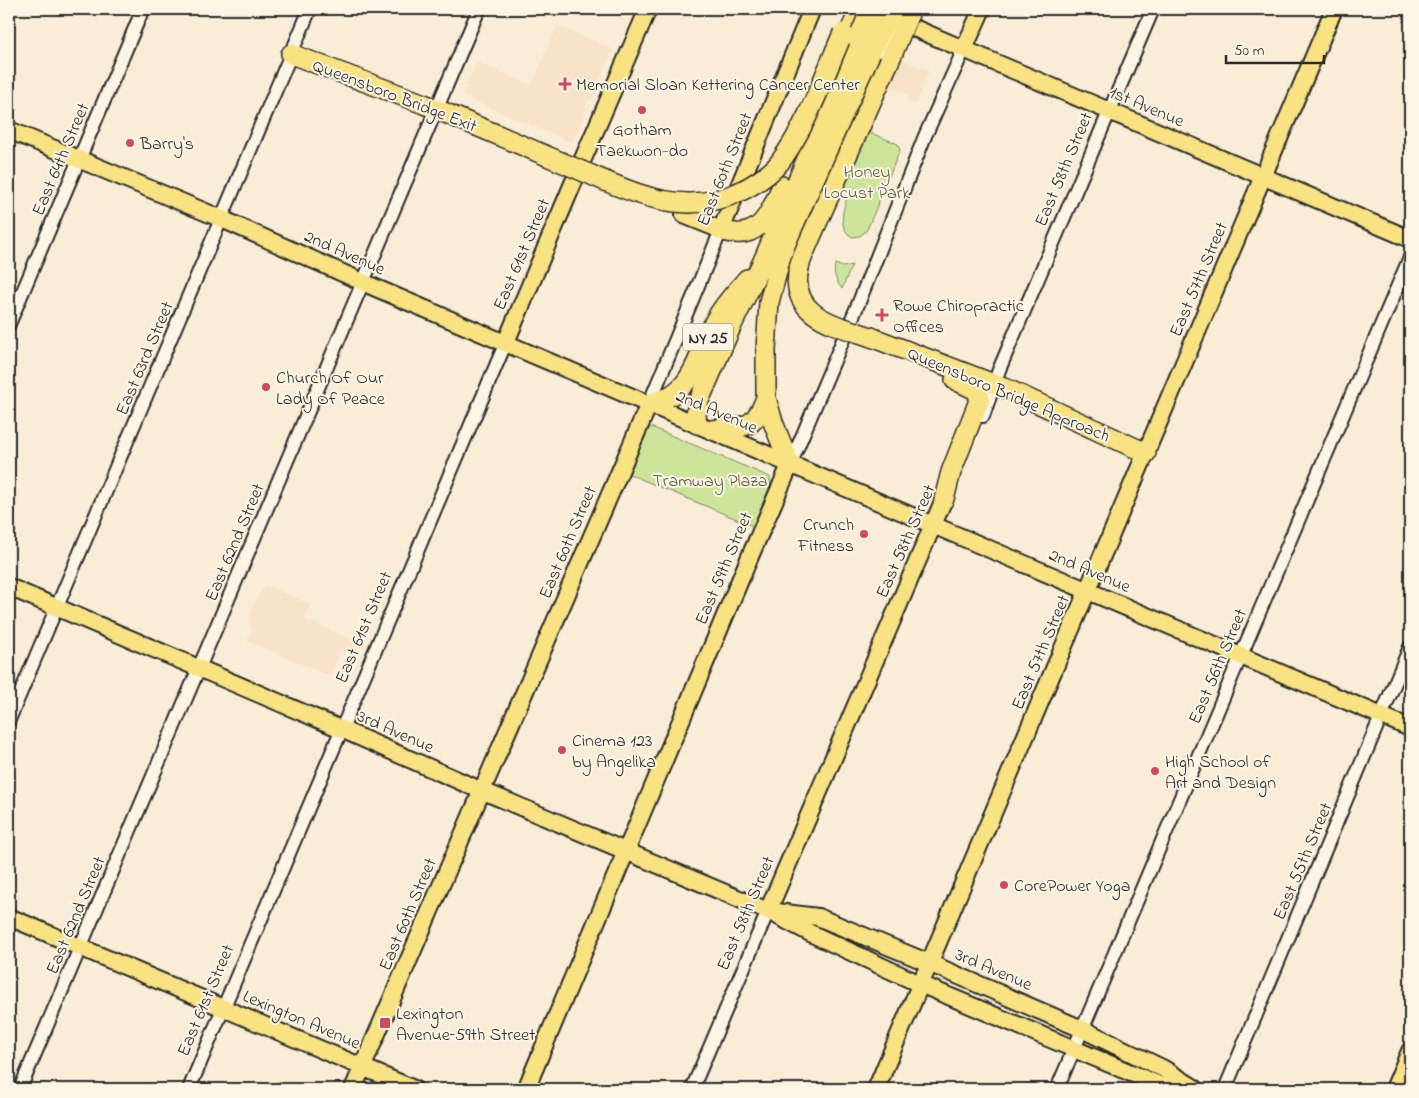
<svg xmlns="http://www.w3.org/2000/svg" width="1419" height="1098" viewBox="0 0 1419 1098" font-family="'Indie Flower',sans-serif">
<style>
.built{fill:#f8e3c8}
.green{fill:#cce59b;stroke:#7c8863}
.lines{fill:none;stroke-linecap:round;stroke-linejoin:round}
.minor-casing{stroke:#2b2b2b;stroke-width:16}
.major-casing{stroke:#2b2b2b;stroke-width:20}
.highway-casing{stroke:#2b2b2b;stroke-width:22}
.minor{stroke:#fcf5e5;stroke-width:12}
.major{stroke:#f8e281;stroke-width:16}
.highway{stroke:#f8e281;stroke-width:19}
.minor-bridge-casing{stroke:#2b2b2b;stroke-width:16;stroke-linecap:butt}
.highway-bridge-casing{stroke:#2b2b2b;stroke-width:22;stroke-linecap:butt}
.minor-bridge{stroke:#fcf5e5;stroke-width:12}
.highway-bridge{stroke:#f8e281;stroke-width:19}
.poi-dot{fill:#d1495b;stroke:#fcf5e5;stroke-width:2}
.labels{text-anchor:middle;stroke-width:4;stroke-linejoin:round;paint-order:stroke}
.shield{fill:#fcf5e5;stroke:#6a6863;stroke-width:1}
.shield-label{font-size:16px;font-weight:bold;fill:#2b2b2b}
.poi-label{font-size:18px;fill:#2b2b2b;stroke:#fcf5e5;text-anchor:start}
.street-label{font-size:18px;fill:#2b2b2b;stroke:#fcf5e5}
.park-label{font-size:18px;fill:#535a47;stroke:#fcf5e5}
</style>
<rect width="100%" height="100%" fill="#faedd8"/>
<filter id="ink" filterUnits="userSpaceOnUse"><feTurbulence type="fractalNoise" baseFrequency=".02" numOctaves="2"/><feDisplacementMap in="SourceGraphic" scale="10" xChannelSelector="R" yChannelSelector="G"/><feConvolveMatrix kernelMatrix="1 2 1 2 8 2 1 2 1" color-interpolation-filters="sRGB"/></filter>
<g filter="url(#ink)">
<!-- built -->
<path class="built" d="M557,25L613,49L591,101L589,100L585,107L587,109L573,143L462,96L477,62L532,85Z
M900,58L929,71L916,105L906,101L909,95L888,86Z
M266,585L311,604L305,619L360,643L355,654L341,648L330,676L247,641L253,628L249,626L251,609L257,597Z"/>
<!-- green -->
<path class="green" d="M868,132L898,144L900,150L867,230L860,236L852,237C836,227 844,206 849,192L841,189Z
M835,264L843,267L852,265L842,289C836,281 833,274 835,264Z
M651,427L770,477L771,484L753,526L629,474L648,430Z"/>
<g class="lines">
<!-- minor casing -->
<g class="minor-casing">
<path id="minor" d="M864,97L883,51
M9,324L143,9
M649,404L721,230
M983,416L999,370L1153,9
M790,465L859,302L925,136L964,49
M9,720L310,9
M20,1089L479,9
M189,1089L506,342
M692,1089L768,911
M1057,1089L1410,257
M1225,1089L1410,647"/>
</g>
<!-- major casing -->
<g class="major-casing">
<path id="major" d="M893,19L1410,239
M964,49L982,9
M9,130L222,219L376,288L1410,728
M583,159L648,9
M684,215L721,230L812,9
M506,342L574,181
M9,587L341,729L471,786L768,911L810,933L920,984L1169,1089
M768,911L944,499
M777,912L818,917L929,963L1082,1029L1164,1069L1196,1089
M9,917L414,1089
M353,1089L649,404
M526,1089L751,554L790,465
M876,1089L1334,9
M1394,1089L1410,1051"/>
</g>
<!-- highway casing -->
<g class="highway-casing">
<path id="highway" d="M841,51L860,9
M291,54L424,104L498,135
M721,230C759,243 769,215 782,186
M871,337L1007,389L1146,453
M649,404C659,401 669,398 677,391C696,377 704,340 716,319C724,304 736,292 747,279
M697,424L696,414L698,403L731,327L763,261L858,40
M712,430C744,426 753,432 766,398
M790,465L773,422L766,398V350L769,302L780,261L873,47
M944,499L951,472L980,398L976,390L955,380"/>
</g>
<!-- minor -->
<use href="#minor" class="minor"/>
<!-- major -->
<use href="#major" class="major"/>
<!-- highway -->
<use href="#highway" class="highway"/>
<!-- minor-bridge casing -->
<g class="minor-bridge-casing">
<path id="minor-bridge" d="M883,51L896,21"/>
</g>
<!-- highway-bridge casing -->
<g class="highway-bridge-casing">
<path id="highway-bridge" d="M858,40L871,9
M873,47L891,9
M498,135C526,147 554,159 582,171C634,193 681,217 737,193C754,185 769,176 780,162C808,124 824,76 843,33
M871,337C837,325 788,317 799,268C801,258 806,249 810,239L892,55L911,9"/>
</g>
<!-- minor-bridge -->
<use href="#minor-bridge" class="minor-bridge"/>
<!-- highway-bridge -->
<use href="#highway-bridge" class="highway-bridge"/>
</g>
</g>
<!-- markers -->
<g class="poi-dot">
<path d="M562.5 76.5h5v5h5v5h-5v5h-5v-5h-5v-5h5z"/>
<circle cx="642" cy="110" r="5"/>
<circle cx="130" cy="143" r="5"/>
<path d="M879.5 307.5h5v5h5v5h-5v5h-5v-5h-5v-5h5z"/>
<circle cx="266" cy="387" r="5"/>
<circle cx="864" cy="534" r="5"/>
<circle cx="562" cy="750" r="5"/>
<circle cx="1155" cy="771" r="5"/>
<circle cx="1004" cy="885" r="5"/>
<rect x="379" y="1017" width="12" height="12" rx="2.5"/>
</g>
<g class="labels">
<!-- shield labels -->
<rect class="shield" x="683" y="323.5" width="50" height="27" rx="4"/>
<g class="shield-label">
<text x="708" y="343">NY 25</text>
</g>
<!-- poi labels -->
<g class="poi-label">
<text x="576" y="90">Memorial Sloan Kettering Cancer Center</text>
<text x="642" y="135" text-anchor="middle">Gotham<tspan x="642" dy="21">Taekwon-do</tspan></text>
<text x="140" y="149">Barry's</text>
<text x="893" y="311">Rowe Chiropractic<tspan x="893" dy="21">Offices</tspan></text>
<text x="276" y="383">Church Of Our<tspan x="276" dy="21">Lady Of Peace</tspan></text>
<text x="854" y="530" text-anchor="end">Crunch<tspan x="854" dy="21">Fitness</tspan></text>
<text x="572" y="746">Cinema 123<tspan x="572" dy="21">by Angelika</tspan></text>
<text x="1165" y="767">High School of<tspan x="1165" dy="21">Art and Design</tspan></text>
<text x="1014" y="891">CorePower Yoga</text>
<text x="396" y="1019">Lexington<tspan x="396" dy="21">Avenue–59th Street</tspan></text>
</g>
<!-- street labels -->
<g class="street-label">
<text transform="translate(395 95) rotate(21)" y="6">Queensboro Bridge Exit</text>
<text transform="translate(1147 106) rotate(23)" y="6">1st Avenue</text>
<text transform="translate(60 159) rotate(-67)" y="6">East 64th Street</text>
<text transform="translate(724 169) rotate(-68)" y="6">East 60th Street</text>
<text transform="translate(1063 169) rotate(-67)" y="6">East 58th Street</text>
<text transform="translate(345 252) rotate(24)" y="6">2nd Avenue</text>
<text transform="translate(521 254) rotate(-67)" y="6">East 61st Street</text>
<text transform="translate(1198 279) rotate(-67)" y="6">East 57th Street</text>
<text transform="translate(144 358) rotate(-67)" y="6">East 63rd Street</text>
<text transform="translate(1009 394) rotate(23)" y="6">Queensboro Bridge Approach</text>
<text transform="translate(717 411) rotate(23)" y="6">2nd Avenue</text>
<text transform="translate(905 541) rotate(-66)" y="6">East 58th Street</text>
<text transform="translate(234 542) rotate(-67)" y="6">East 62nd Street</text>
<text transform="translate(567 542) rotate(-67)" y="6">East 60th Street</text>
<text transform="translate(723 568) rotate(-67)" y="6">East 59th Street</text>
<text transform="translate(1090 570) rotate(23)" y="6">2nd Avenue</text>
<text transform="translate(363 627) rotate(-67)" y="6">East 61st Street</text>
<text transform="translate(1040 652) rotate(-67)" y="6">East 57th Street</text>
<text transform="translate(1217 666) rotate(-67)" y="6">East 56th Street</text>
<text transform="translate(396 731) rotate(24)" y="6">3rd Avenue</text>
<text transform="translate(1302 861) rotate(-67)" y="6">East 55th Street</text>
<text transform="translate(745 913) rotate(-67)" y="6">East 58th Street</text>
<text transform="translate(407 914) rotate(-67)" y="6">East 60th Street</text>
<text transform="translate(75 915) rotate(-67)" y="6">East 62nd Street</text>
<text transform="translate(994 969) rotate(23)" y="6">3rd Avenue</text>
<text transform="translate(205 1000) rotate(-67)" y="6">East 61st Street</text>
<text transform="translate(302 1019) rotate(23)" y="6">Lexington Avenue</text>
</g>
<!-- park labels -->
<g class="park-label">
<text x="867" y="177">Honey<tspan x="867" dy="21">Locust Park</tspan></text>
<text x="710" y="486">Tramway Plaza</text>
</g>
</g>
<!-- margin -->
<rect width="1419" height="1098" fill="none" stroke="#fcf5e5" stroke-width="30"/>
<rect x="15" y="15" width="1389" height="1068" fill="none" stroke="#2b2b2b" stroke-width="2" filter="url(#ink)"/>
<!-- scale -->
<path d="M1226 55v8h98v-8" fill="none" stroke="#2b2b2b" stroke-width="2.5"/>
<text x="1234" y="55" font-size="15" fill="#2b2b2b" stroke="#fcf5e5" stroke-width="4" paint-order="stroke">50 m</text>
</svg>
